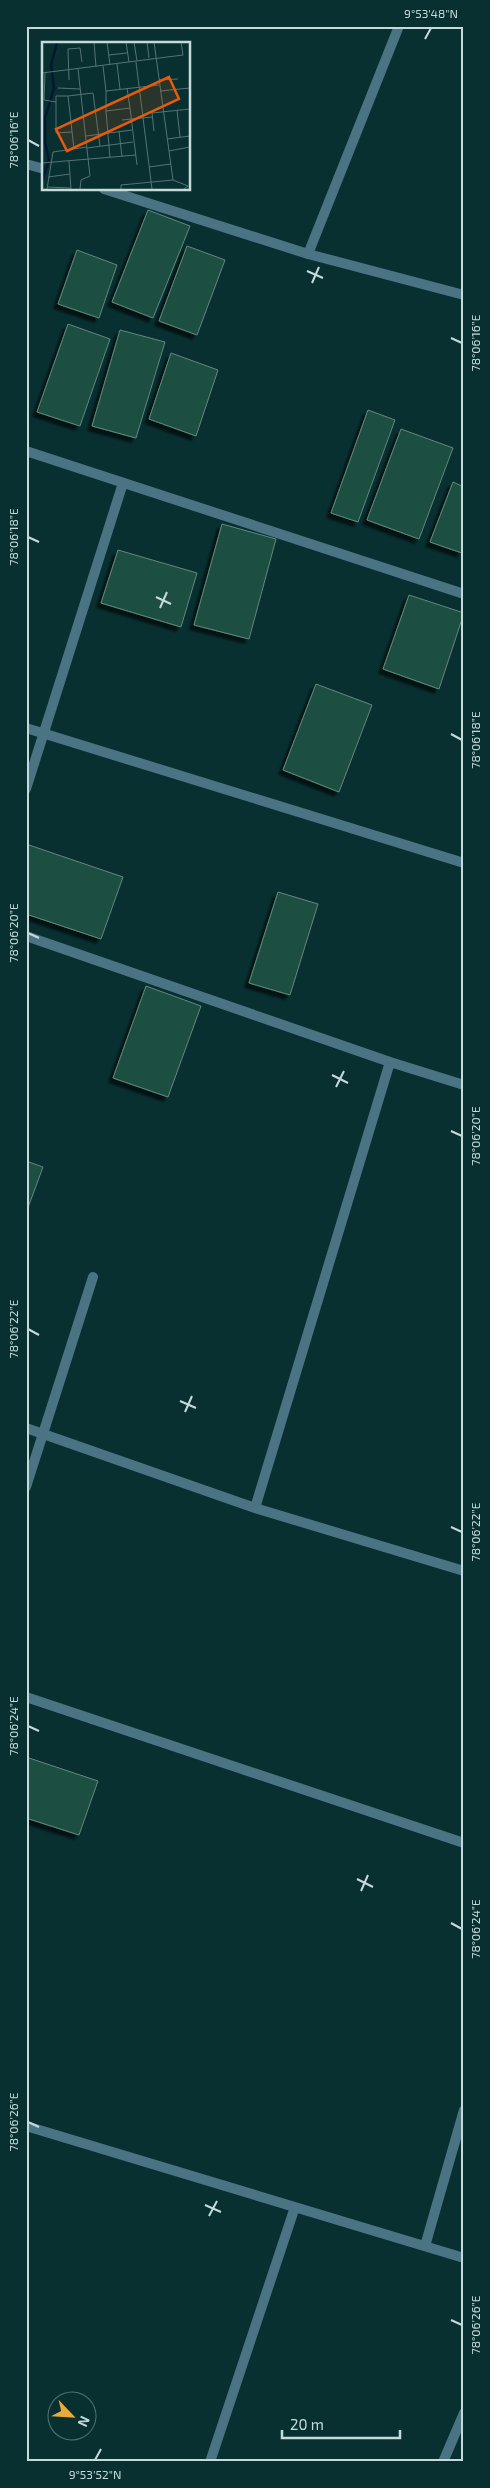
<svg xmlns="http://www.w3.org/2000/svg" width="490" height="2488" viewBox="0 0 490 2488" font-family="'Exo 2',sans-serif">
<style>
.building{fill:#1e4f43;stroke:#64877d;filter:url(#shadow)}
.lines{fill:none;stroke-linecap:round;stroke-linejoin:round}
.street{stroke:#4a7483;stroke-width:10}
.ticks{fill:none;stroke:#c6dadb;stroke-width:2}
.inset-river{fill:none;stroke:#001930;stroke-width:2.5}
.inset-road{fill:none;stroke:#547475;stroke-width:1}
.view{fill:#e8590c;fill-opacity:0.15;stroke:#e8590c;stroke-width:2.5}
.inset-edge{fill:none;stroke:#c6dadb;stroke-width:2.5}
.neatline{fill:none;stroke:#c6dadb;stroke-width:2}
.ticks-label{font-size:12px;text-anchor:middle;fill:#c6dadb}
</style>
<defs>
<filter id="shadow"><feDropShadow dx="-4.5" dy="4.5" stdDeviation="1" flood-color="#0009"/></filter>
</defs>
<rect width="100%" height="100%" fill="#083031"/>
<!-- building -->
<path class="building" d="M148,210L190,226L153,318L112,302Z
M187,246L225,260L197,335L159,321Z
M77,250L117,265L99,318L58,304Z
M68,324L110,339L80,426L37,412Z
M120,330L165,342L136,438L92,426Z
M171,353L218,370L196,436L149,419Z
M368,410L395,420L358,522L331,513Z
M401,429L453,448L419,539L367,520Z
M453,482L464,487L462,553L430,542Z
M222,524L276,539L249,639L194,625Z
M118,550L197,573L181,627L101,603Z
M409,595L464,613L439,689L383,669Z
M316,684L372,705L339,792L283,770Z
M26,844L123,877L101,939L26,914Z
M278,892L318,904L290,995L249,983Z
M146,986L201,1006L168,1097L113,1078Z
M26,1161L43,1167L26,1213Z
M26,1757L98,1781L79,1835L26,1818Z"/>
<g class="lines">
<!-- street -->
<path class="street" d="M26,164L44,169
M104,189L308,254L464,295
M308,254L399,26
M26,451L464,594
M26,728L464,863
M26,789L123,483
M26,936L390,1062
M26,1428L255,1508L390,1062L464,1085
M26,1487L93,1277
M255,1508L464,1571
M26,1697L464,1843
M26,2126L464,2258
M425,2246L464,2110
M210,2462L295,2207
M443,2462L464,2413"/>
</g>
<!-- ticks -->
<path class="ticks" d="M425,39L431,28M28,140L39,146M307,271L323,278M312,283L319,267M451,338L462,343M28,537L39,542M156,597L171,604M160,608L167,592M451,734L462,740M28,933L39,938M332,1075L348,1083M336,1087L344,1071M451,1131L462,1136M28,1329L39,1335M180,1401L196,1408M185,1412L192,1396M451,1527L462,1532M28,1726L39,1731M357,1879L373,1887M361,1891L368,1875M451,1923L462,1929M28,2122L39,2127M205,2205L221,2212M209,2216L217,2201M451,2320L462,2325M95,2460L101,2449"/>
<!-- overview -->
<g transform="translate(42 42)">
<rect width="148" height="148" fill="#083031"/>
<path class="inset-river" d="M0,139L7,118L3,100V76L12,46L9,23L15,0"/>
<path class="inset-road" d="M52,0L54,25M65,0L68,23M84,0L87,20M92,0L95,19M105,0L107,16M112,0L131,138M67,13L85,11M94,20L110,147M75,22L78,47M61,24L64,49L117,43M36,27L48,134L39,138L38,147M0,31L141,13L139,0M3,31L2,58L14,60M27,38L26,7L38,6L40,20M117,38L136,37M16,46L38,47M85,46L88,66M64,49V69L88,66L95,123M118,49L148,46M26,54H14V91L30,90M135,68L138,95M64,69L68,116M80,78L110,75M77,89L80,115M112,89L110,71L148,67M44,94L90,88M125,97L148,94M45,106L91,100M32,107L26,54L51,51L58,104M127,109L148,105M27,119L29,147M0,121L94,113M107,125L129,122M6,135L28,132M5,145L29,146M5,147L11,110L45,105M79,147V143L131,138L146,144L142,147"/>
<path class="view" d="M127,35L137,57L25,109L14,87Z"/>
<rect width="148" height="148" class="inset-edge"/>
</g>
<!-- border -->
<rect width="490" height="2488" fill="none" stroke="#083031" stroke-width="55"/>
<!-- north arrow -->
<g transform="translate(72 2416) rotate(115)"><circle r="24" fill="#083031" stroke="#547475"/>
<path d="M0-4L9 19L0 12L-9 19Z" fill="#eaaa39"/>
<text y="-8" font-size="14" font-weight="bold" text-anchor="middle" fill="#c6dadb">N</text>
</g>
<!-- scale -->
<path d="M282 2430v8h118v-8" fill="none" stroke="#c6dadb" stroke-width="2.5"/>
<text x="290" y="2430" font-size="15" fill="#c6dadb" stroke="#083031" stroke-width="4" paint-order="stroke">20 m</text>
<rect x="28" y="28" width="434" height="2432" class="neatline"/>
<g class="ticks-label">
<text x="431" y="18">9°53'48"N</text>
<text transform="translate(14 140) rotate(-90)" y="4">78°06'16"E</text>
<text transform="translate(476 343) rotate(-90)" y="4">78°06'16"E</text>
<text transform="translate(14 537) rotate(-90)" y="4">78°06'18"E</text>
<text transform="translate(476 740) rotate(-90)" y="4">78°06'18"E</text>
<text transform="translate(14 933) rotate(-90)" y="4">78°06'20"E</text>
<text transform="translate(476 1136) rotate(-90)" y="4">78°06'20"E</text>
<text transform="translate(14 1329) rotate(-90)" y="4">78°06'22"E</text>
<text transform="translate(476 1532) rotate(-90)" y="4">78°06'22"E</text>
<text transform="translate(14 1726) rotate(-90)" y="4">78°06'24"E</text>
<text transform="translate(476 1929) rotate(-90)" y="4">78°06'24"E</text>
<text transform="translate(14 2122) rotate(-90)" y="4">78°06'26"E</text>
<text transform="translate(476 2325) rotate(-90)" y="4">78°06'26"E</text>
<text x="95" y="2479">9°53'52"N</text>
</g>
</svg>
